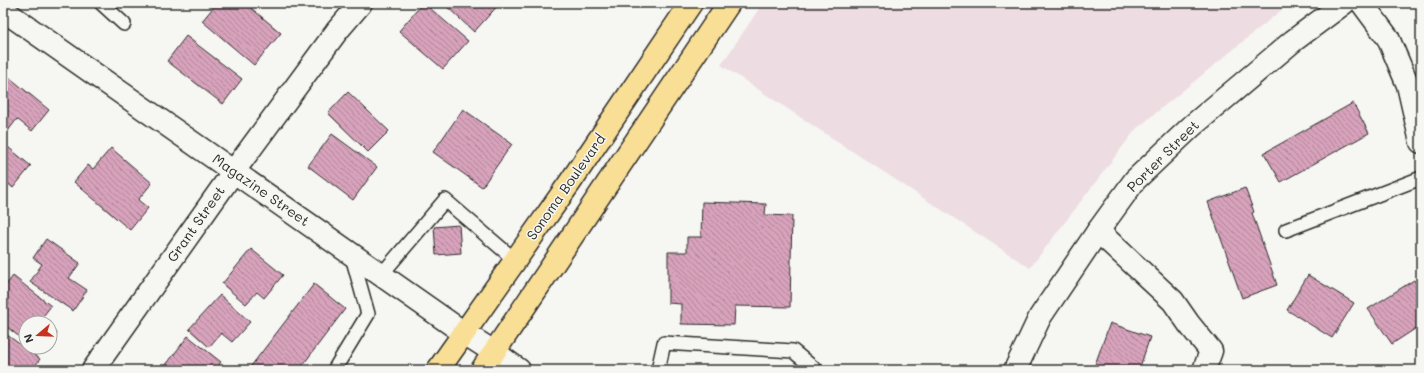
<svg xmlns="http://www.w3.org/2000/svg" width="1424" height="373" viewBox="0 0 1424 373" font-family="Mali,sans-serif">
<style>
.built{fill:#eddde2}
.building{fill:url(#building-back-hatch);stroke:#2b2b2b}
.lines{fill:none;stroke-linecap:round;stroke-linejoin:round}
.service-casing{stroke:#2b2b2b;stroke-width:16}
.minor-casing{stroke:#2b2b2b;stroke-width:25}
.tertiary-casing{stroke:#2b2b2b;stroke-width:25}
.primary-casing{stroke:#2b2b2b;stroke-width:25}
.service{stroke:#f6f6f2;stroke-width:13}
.minor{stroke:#f6f6f2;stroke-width:22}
.tertiary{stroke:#f6f6f2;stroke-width:22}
.primary{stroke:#f9df96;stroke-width:22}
.labels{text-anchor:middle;stroke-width:3;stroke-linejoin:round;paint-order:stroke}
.street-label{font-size:14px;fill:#2b2b2b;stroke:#f6f6f2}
</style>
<defs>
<pattern id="building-back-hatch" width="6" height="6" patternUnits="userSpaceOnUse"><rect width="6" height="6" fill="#d7a2bb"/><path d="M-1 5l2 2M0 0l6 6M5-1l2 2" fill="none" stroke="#af8498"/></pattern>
</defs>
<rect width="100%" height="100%" fill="#f6f6f2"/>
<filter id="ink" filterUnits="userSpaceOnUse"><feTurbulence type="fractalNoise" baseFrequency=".025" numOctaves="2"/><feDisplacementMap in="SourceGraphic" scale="8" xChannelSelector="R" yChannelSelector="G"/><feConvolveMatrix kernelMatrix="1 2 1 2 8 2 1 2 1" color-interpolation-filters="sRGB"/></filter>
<g filter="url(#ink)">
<!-- built -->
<path class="built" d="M763,3H1290L1136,129L1030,268L721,65Z"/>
<!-- building -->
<path class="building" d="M217,3H245L281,33L254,65L202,21Z
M423,3H424L468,41L443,69L399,31Z
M443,3H500L474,32Z
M186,36L242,79L223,104L167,61Z
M4,73L49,110L32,131L17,119L4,136L3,135V75Z
M348,92L389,131L368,152L328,113Z
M1353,103L1369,133L1281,182L1264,153Z
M463,109L512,144L482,187L433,152Z
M332,134L377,167L353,200L308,166Z
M3,143L31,166L13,188L3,179Z
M111,148L152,183L138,200L148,208L130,230L74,182L88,165L93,169Z
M1245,188L1254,212L1252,213L1277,285L1242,298L1208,202Z
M702,202L766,204L765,215L792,216L790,307L735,306L734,325L681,324V304L668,303V252H687V237H701Z
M459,225L461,253L436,255L434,227Z
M46,239L80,263L69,278L87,290L73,311L30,282L42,264L33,258Z
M251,249L283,275L264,298L257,292L246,304L222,284Z
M1308,275L1354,303L1332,338L1287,310Z
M13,276L51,306L40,320L44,323H26V342L3,324V289Z
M1414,280L1421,291V325L1392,344L1368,309Z
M314,284L345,309L299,370H248Z
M220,295L250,322L232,342L221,333L209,347L189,329Z
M1110,323L1150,337L1139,370H1093Z
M50,328L57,333L50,342Z
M3,332L40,359L32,370H12L9,368L7,370H3Z
M188,336L221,362L215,370H162Z
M32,347H46L41,354Z"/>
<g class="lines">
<!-- service casing -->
<g class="service-casing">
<path id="service" d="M101,3L124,24
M1286,230L1421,178
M381,275L445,200L515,260
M334,370L368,314L351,253
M658,370L664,343L793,351L816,370"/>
</g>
<!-- minor casing -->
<g class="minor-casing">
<path id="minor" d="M1362,3L1388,38L1408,85L1421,142
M1098,231L1173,301L1189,324L1211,351L1204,370
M93,370L234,171L337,31L361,3"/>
</g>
<!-- tertiary casing -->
<g class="tertiary-casing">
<path id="tertiary" d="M3,10L464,333L494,352L519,370
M1015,370L1040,317L1098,231L1135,180L1192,126L1293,41L1344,3"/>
</g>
<!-- primary casing -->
<g class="primary-casing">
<path id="primary" d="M438,370L571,181L691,3
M482,370L729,3"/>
</g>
<!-- service -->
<use href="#service" class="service"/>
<!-- minor -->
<use href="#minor" class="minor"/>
<!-- tertiary -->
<use href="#tertiary" class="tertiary"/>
<!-- primary -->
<use href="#primary" class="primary"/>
</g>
</g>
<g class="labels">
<!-- street labels -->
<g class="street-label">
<text transform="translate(1163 156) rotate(-45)" y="5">Porter Street</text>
<text transform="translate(566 187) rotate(-55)" y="5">Sonoma Boulevard</text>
<text transform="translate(261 190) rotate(35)" y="5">Magazine Street</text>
<text transform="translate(196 224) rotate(-55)" y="5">Grant Street</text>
</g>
</g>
<!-- margin -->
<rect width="1424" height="373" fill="none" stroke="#f6f6f2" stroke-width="16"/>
<rect x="8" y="8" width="1408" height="357" fill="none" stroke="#2b2b2b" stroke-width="1.5" filter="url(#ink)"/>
<!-- north arrow -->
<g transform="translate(38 335) rotate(251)"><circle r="19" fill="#f6f6f2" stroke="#a5a5a2"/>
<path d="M0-3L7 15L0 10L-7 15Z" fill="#c8321e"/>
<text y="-6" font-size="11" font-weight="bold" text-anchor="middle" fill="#2b2b2b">N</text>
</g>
</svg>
